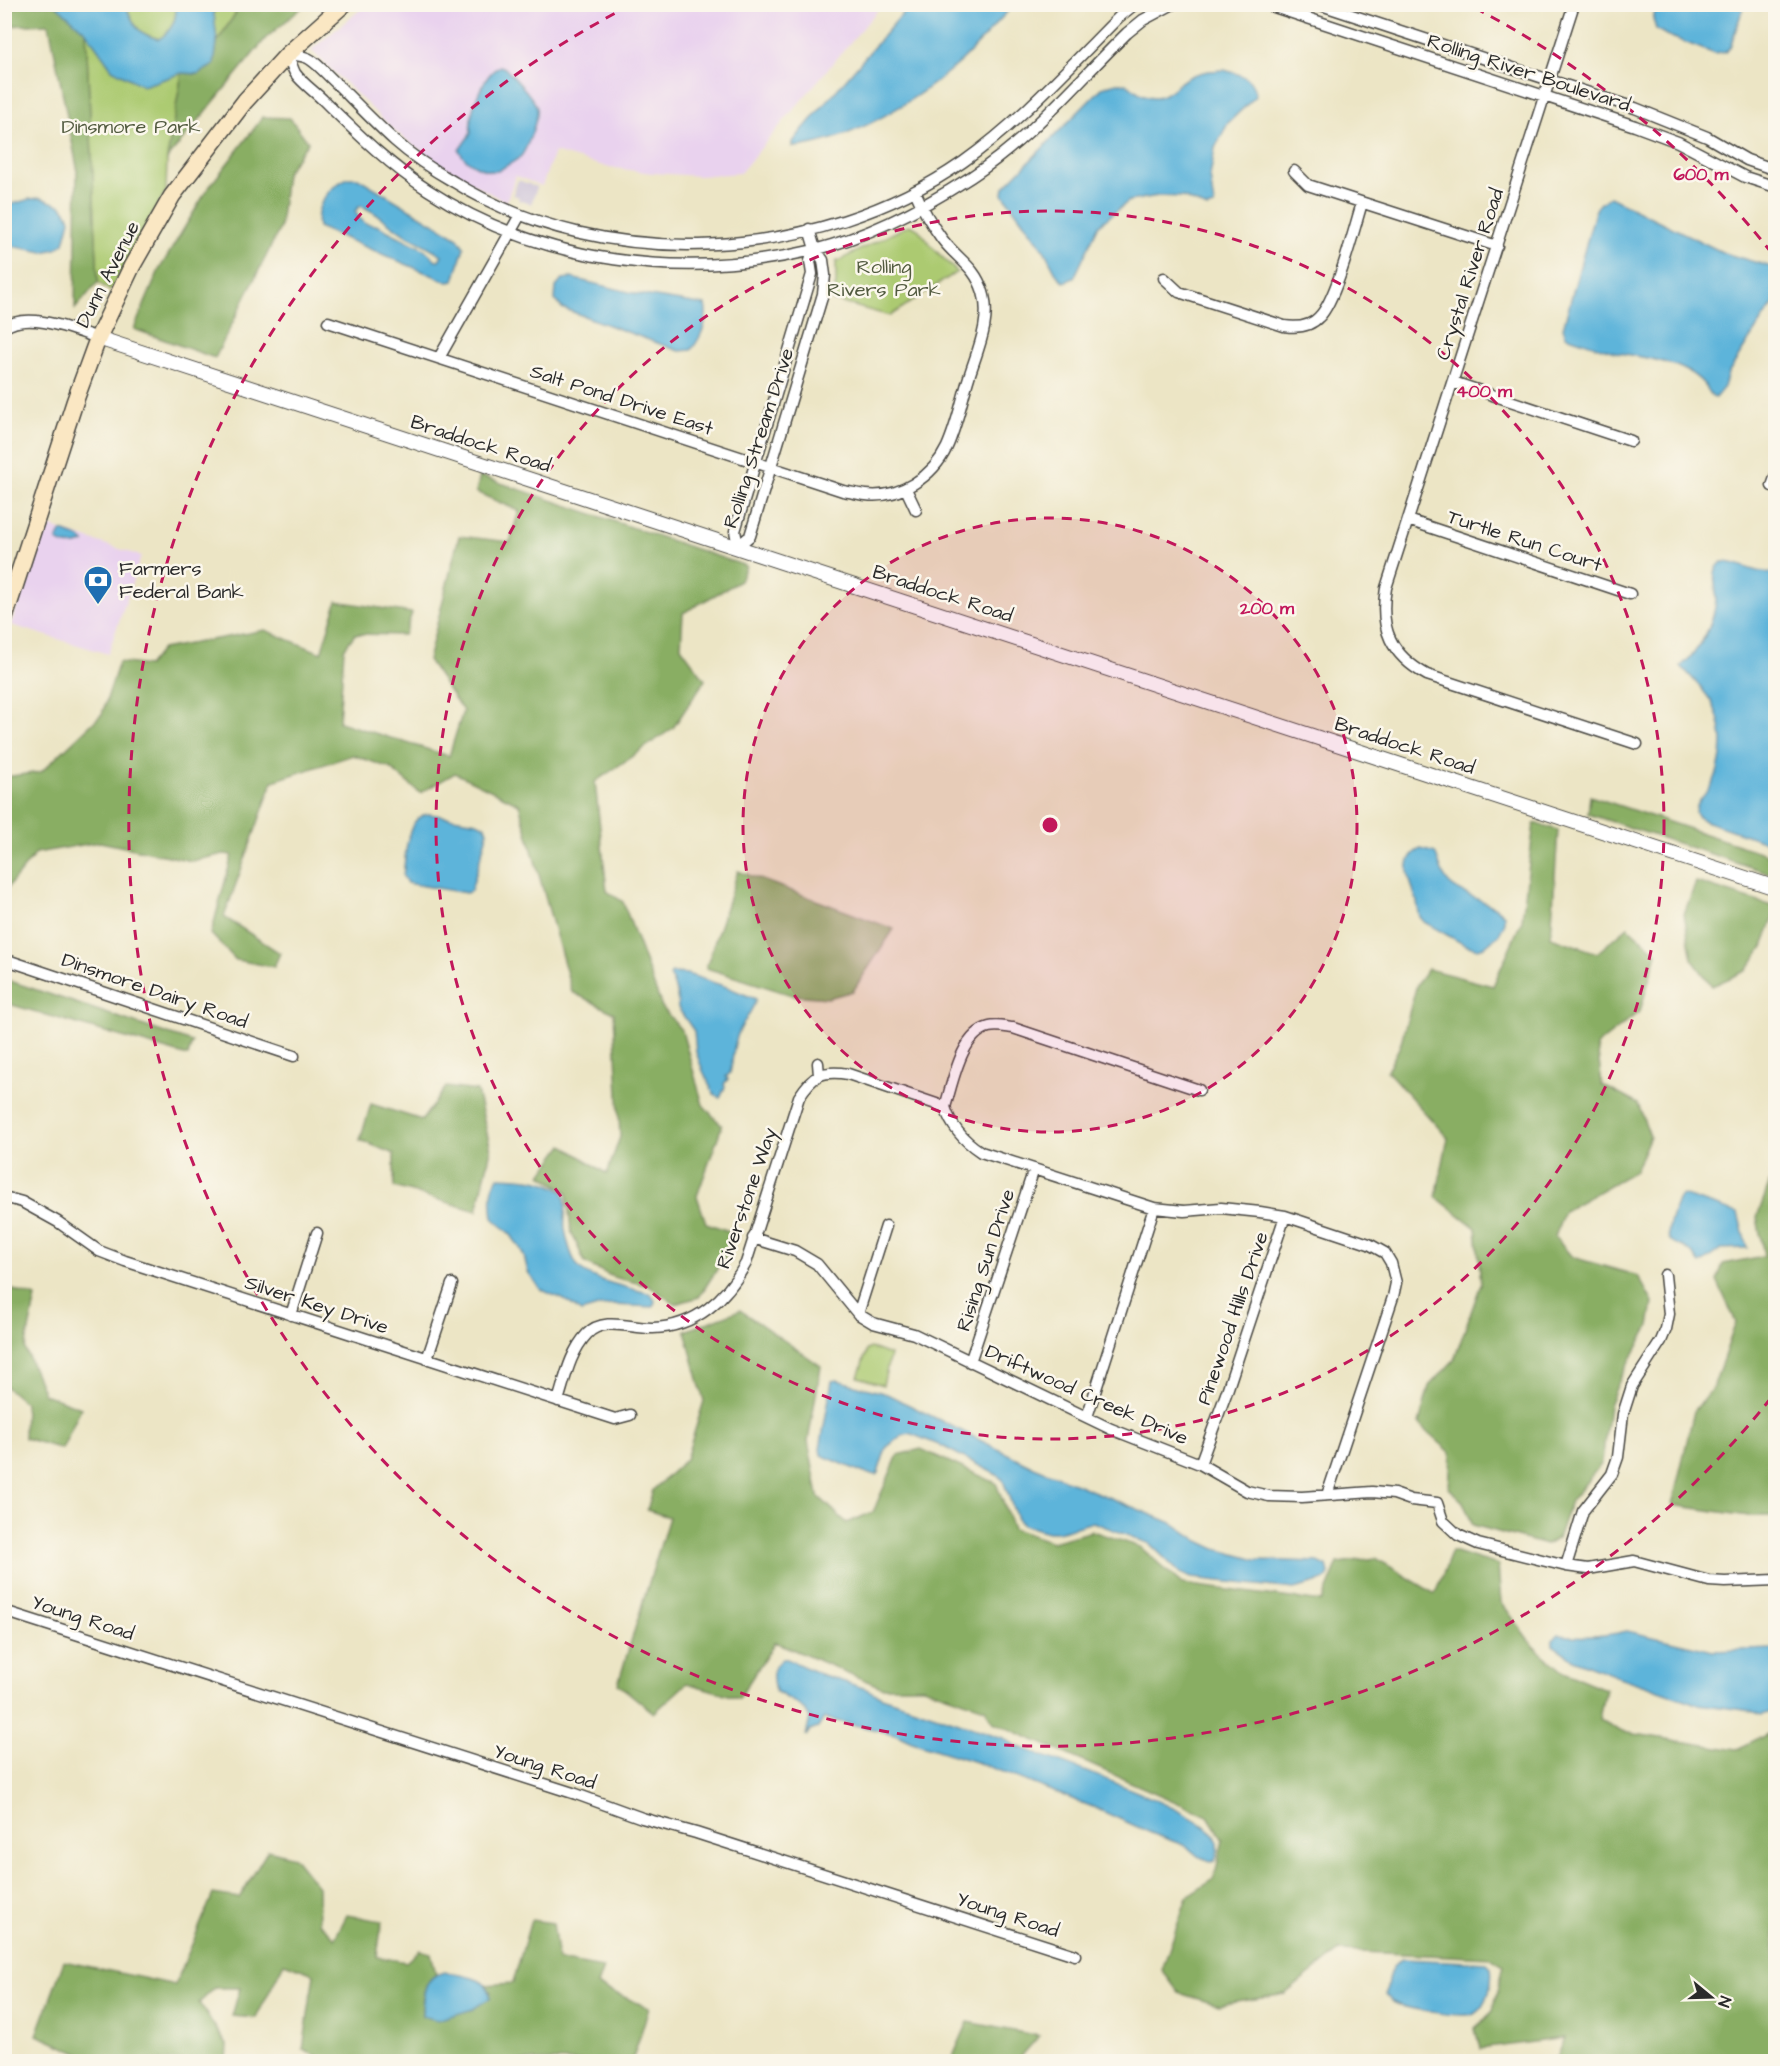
<svg xmlns="http://www.w3.org/2000/svg" width="1780" height="2066" viewBox="0 0 1780 2066" font-family="'Architects Daughter',sans-serif">
<style>
.built{fill:#e9d2ee}
.industrial{fill:#c9bfd7}
.green{fill:#acca71;stroke:#6c7a4e;stroke-width:1.5}
.forest{fill:#89ae63;stroke:#5a6c47;stroke-width:1.5}
.water{fill:#5db4da;stroke:#447082;stroke-width:1.5;fill-rule:evenodd}
.lines{fill:none;stroke-linecap:round;stroke-linejoin:round}
.minor-casing{stroke:#484742;stroke-width:13}
.tertiary-casing{stroke:#484742;stroke-width:16}
.secondary-casing{stroke:#484742;stroke-width:19}
.minor{stroke:#fff;stroke-width:10}
.tertiary{stroke:#fff;stroke-width:14}
.secondary{stroke:#fae7c3;stroke-width:16}
.ring{fill:none;stroke:#c2185b;stroke-width:3;stroke-dasharray:10 8}
.labels{text-anchor:middle;stroke-width:5;stroke-linejoin:round;paint-order:stroke}
.street-label{font-size:20px;fill:#2b2b2b;stroke:#fbf7ec}
.park-label{font-size:20px;fill:#525b40;stroke:#fbf7ec}
.poi-label{font-size:20px;fill:#2b2b2b;stroke:#fbf7ec;text-anchor:start}
.centre{fill:#c2185b;stroke:#fbf7ec;stroke-width:3}
.ring-label{font-size:18px;text-anchor:middle;font-weight:bold;fill:#c2185b;stroke:#fbf7ec;stroke-width:5;stroke-linejoin:round;paint-order:stroke}
</style>
<rect width="100%" height="100%" fill="#fbf7ec"/>
<filter id="ink" filterUnits="userSpaceOnUse"><feTurbulence type="fractalNoise" baseFrequency=".0167" numOctaves="2"/><feDisplacementMap in="SourceGraphic" scale="12" xChannelSelector="R" yChannelSelector="G"/><feConvolveMatrix kernelMatrix="1 2 1 2 8 2 1 2 1" color-interpolation-filters="sRGB"/></filter>
<filter id="wash" filterUnits="userSpaceOnUse"><feTurbulence type="fractalNoise" baseFrequency=".008" numOctaves="4" result="noise"/><feDisplacementMap in="SourceGraphic" scale="24" xChannelSelector="R" yChannelSelector="G"/><feGaussianBlur stdDeviation="1.35" result="paint"/><feColorMatrix in="noise" values="0 0 0 0 0 0 0 0 0 0 0 0 0 0 0 0 0 1.4 0 .05"/><feComposite in="paint" operator="in"/></filter>
<g filter="url(#wash)">
<rect width="100%" height="100%" fill="#ece5c5"/>
<!-- built -->
<path class="built" d="M366,5H882L740,173L700,176L652,173L607,167L554,152L542,186L516,176L506,202L447,170L397,133L311,50Z
M43,524L141,556L108,654L11,625Z"/>
<!-- industrial -->
<path class="industrial" d="M518,180L537,187L531,204L518,200L519,197L514,195L512,197Z"/>
<!-- green -->
<path class="green" d="M125,5H176C177,19 172,30 160,39C136,34 135,25 125,5Z
M213,5H241L217,42Z
M86,32L112,69L143,86L182,73L167,159L166,191L110,291L98,282Z
M909,225L918,229L935,250L957,272L890,316L832,300L836,284V262Z
M871,1348L890,1355L883,1385L858,1377L867,1350Z"/>
<!-- forest -->
<path class="forest" d="M18,5H56L86,32L98,282L75,309L77,167L49,24L5,26V12L18,7Z
M241,5H305L266,38L167,159L182,73L198,74L214,65L217,42Z
M263,117L290,118L308,142L286,173L280,228L215,358L134,329L159,270L207,190Z
M480,476L746,566L740,581L683,613L681,647L705,680L673,728L595,782L607,891L623,902L662,1007L682,1031L703,1105L722,1126L697,1196L706,1223L732,1232L725,1257L699,1297L675,1304L649,1286L613,1277L585,1263L571,1231L567,1192L541,1175L563,1145L607,1174L620,1137L614,1013L572,992L519,804L455,773L420,793L390,768L353,755L273,781L224,917L280,953L274,967L236,960L211,934L232,855L224,854L192,861L100,842L36,853L5,891V777L41,772L102,714L119,662L148,666L162,649L265,630L321,653L337,601L412,613L404,635L355,634L344,649L339,722L449,756L463,711L428,660L459,536L510,542L519,511L476,492Z
M1590,796L1775,857V875L1588,814Z
M1534,823L1558,830L1551,937L1597,953L1628,927L1657,953L1640,1011L1597,1045L1602,1085L1638,1104L1650,1136L1635,1171L1564,1211L1555,1237L1572,1257L1638,1276L1653,1303L1649,1326L1619,1381L1609,1405L1602,1463L1571,1501L1558,1538L1546,1545L1473,1525L1463,1502L1449,1488L1451,1453L1419,1424L1429,1386L1454,1360L1481,1284L1476,1228L1436,1197L1448,1138L1387,1071L1400,1046L1417,984L1428,969L1493,986L1522,920Z
M738,871L894,929L853,991L828,998L792,995L706,968Z
M1696,882L1775,907V913L1763,947L1746,971L1712,986L1692,959L1684,914Z
M4,979L192,1042L188,1056L5,1003Z
M446,1087L477,1091L491,1150L477,1211L394,1187V1154L360,1140L371,1104L422,1120Z
M1775,1168V1516H1749L1672,1505L1694,1411L1713,1388L1736,1322L1717,1281L1723,1264L1764,1256L1757,1217Z
M4,1287L36,1297L25,1349L44,1394L81,1408L62,1449L24,1438L25,1403L5,1386Z
M740,1310L821,1366L808,1441L818,1496L847,1523L873,1512L898,1455L921,1449L996,1483L1013,1529L1052,1542L1092,1531L1140,1547L1182,1584L1322,1602L1338,1563L1376,1558L1435,1594L1452,1551L1498,1565L1501,1602L1533,1646L1564,1672L1605,1689L1599,1719L1622,1732L1737,1750L1775,1730V2061H1555L1564,2038L1480,2049L1475,2028L1493,2011L1504,1965L1492,1958L1339,1951L1285,1994L1218,2005L1179,1993L1162,1970L1187,1897L1214,1879L1223,1840L1208,1816L993,1722L985,1708L923,1687H881L775,1642L739,1698L687,1683L654,1713L618,1684L669,1517L647,1510L653,1490L686,1459L704,1401L685,1331Z
M268,1850L294,1857L318,1887L319,1923L335,1938L347,1915L382,1921L377,1957L406,1962L420,1950L431,1953L436,1974C422,1985 422,1999 422,2016L491,1992L486,1985L513,1983L531,1920L553,1923L558,1960L603,1968L597,1985L649,2008L632,2061H327L303,2050L314,1974L284,1963L256,2018L232,2016L240,1988H215L199,2003L227,2045L226,2061H92L91,2059L37,2035L64,1961L175,1985L213,1894L239,1898Z
M968,2022L1039,2036L1017,2061H951Z"/>
<!-- water -->
<path class="water" d="M56,5H125C135,25 136,34 159,39C172,31 177,19 176,5H213L217,42L214,65L198,74L182,73L143,86L112,69L86,32Z
M910,5H1014C996,23 979,44 960,62C918,99 851,143 793,147V142L803,129Z
M1657,5V4L1744,5L1730,47L1725,52L1715,54L1666,35L1656,29L1653,19Z
M500,66L505,68C513,77 534,97 537,108C539,116 527,149 521,156C515,162 505,166 498,171C485,173 464,162 459,150L471,133C468,113 482,76 500,66Z
M1224,70C1242,75 1252,76 1256,96L1228,123L1215,148L1210,176L1214,206L1207,208L1183,197L1158,196L1129,201L1099,225L1074,278L1064,282L1057,275L1044,250L1003,194L1004,187L1102,88C1136,73 1129,97 1155,97C1167,97 1177,83 1187,78C1199,71 1211,71 1224,70Z
M348,178H358L458,238L464,247L454,281L448,282L318,227C314,205 330,186 348,178ZM360,206C373,209 391,226 404,234C417,241 430,247 442,255L439,260H436L424,249L376,225L366,224L359,218L355,211Z
M1610,197L1724,253L1775,268V302L1762,320L1728,373L1724,387L1715,398L1712,397C1696,361 1648,359 1615,352C1599,348 1582,341 1566,336L1563,328L1595,212L1599,204Z
M41,198L62,206L68,214L70,220L64,243L56,249L43,252L5,245V206L30,199Z
M571,278L637,294L705,305C709,320 701,338 691,350L679,351L562,308L555,300L556,287L563,279Z
M62,531L80,538L84,543C75,546 64,548 57,540Z
M1722,562C1743,562 1753,575 1775,572V845L1705,821L1698,817L1695,812C1697,799 1709,792 1714,781C1725,755 1725,726 1711,701C1703,689 1690,676 1681,666C1700,651 1715,622 1716,598C1717,584 1709,573 1722,562Z
M429,814L477,822L485,826L487,831L486,838L471,891L466,893L407,883L403,876C406,857 405,815 429,814Z
M1421,849L1435,853C1440,863 1441,875 1449,883C1462,897 1489,899 1504,915V925L1499,934L1484,947L1478,949L1465,945L1424,922L1420,917C1418,911 1418,904 1416,898C1411,882 1398,859 1421,849Z
M672,973L687,974L724,986L756,999C755,1007 742,1023 738,1034C733,1046 733,1060 730,1073L726,1077L728,1079L724,1084L725,1087L720,1098L714,1094L703,1071L696,1052L694,1031L678,1008L677,994L670,975Z
M499,1177C523,1178 544,1178 563,1192C569,1204 563,1217 565,1229C567,1241 572,1260 580,1269C591,1280 634,1289 651,1294L655,1301L653,1307L614,1305L601,1306L581,1312L568,1302L540,1289L528,1272L524,1256L520,1248L511,1235L493,1218C491,1205 490,1186 499,1177Z
M1685,1196L1738,1213L1747,1248L1721,1249L1700,1264C1697,1261 1695,1256 1692,1253C1686,1246 1678,1246 1671,1241C1663,1235 1675,1209 1678,1200L1680,1197Z
M837,1380L887,1394L1034,1467L1174,1524L1199,1541L1216,1549L1256,1560L1318,1562L1327,1566L1329,1574L1326,1579L1316,1583L1294,1589L1192,1578L1180,1573L1150,1544L1093,1522L1058,1532H1048L1023,1525L1017,1519L1003,1480L997,1475L944,1447L909,1433L902,1435L886,1448L878,1473L876,1475L864,1473L821,1455L820,1449L832,1381Z
M1627,1631L1713,1651L1775,1649V1711L1761,1715L1753,1711L1697,1704L1616,1676L1575,1660L1553,1645V1640L1558,1635C1583,1638 1603,1637 1627,1631Z
M782,1659H787L820,1674L866,1689L882,1697L1003,1738L1016,1746C1051,1759 1204,1811 1216,1838C1220,1845 1218,1852 1215,1860L1210,1861L1198,1856L1186,1846L1151,1833L1093,1807L982,1764L912,1742L895,1734L824,1718L818,1728L810,1731L806,1736L810,1718L805,1710L794,1702L775,1691C772,1678 770,1668 782,1659Z
M1402,1959L1487,1963L1491,1967C1493,1981 1489,2005 1475,2013C1464,2019 1404,2009 1392,2002C1391,2001 1387,1996 1386,1995C1388,1981 1388,1966 1402,1959Z
M444,1972C460,1975 492,1977 490,1998L473,2009L437,2020L422,2016C423,1997 422,1977 444,1972Z"/>
</g>
<g filter="url(#ink)">
<g class="lines">
<!-- minor casing -->
<g class="minor-casing">
<path id="minor" d="M1265,4L1635,126L1678,142L1745,177L1776,187
M1318,4L1635,108L1707,137L1747,160L1776,170
M1574,4L1386,588C1379,629 1391,655 1427,675L1637,744
M288,54C290,60 292,67 295,73C302,83 315,92 323,100C357,133 389,165 428,190C541,264 684,281 814,250C870,236 923,208 971,177C1030,139 1077,82 1127,33L1143,20L1173,4
M288,54C295,55 306,56 311,60C320,66 328,76 336,83C355,102 374,122 395,141C413,157 433,170 454,182C604,275 820,262 963,162C1021,121 1069,67 1119,17L1135,4
M1294,171L1308,185L1497,246
M809,229L815,249L823,260L825,275L823,294L750,536L738,546L735,531L812,274L810,261L815,249
M1164,278L1179,292L1284,326C1297,328 1310,327 1319,317C1336,301 1354,229 1362,203
M328,322L843,491C850,492 858,494 866,495C899,499 933,477 947,447C957,425 962,399 969,377C977,351 992,320 983,292C975,266 957,259 942,239C931,224 922,208 915,191
M4,328C27,310 74,330 98,338
M439,358L520,215
M1453,382L1631,441
M1772,486L1776,475
M906,489L916,510
M1408,520L1630,594
M4,959L294,1056
M818,1063L819,1075
M945,1107C953,1082 961,1034 989,1027C997,1025 1005,1027 1013,1028L1199,1090
M4,1197L22,1202L58,1222L99,1251L125,1261L615,1419L630,1415
M753,1238L795,1251L817,1264L858,1314L873,1323L914,1334L1111,1429L1200,1464L1247,1491L1269,1496L1302,1497L1372,1492L1394,1494L1411,1500L1437,1503L1443,1521L1458,1535L1478,1544L1566,1566L1588,1569L1634,1561L1709,1581L1725,1582L1776,1580
M858,1314L886,1226
M291,1315L317,1233
M427,1359L452,1284
M970,1362L1034,1169
M558,1401C565,1379 570,1352 587,1334C604,1316 632,1329 653,1328C696,1327 727,1298 746,1263L799,1097C813,1075 822,1070 848,1074L945,1107C951,1127 964,1141 981,1152L1154,1208L1184,1211L1221,1208L1260,1212L1285,1216L1369,1244L1385,1253L1391,1263L1396,1283L1393,1297L1327,1495
M1087,1417L1154,1208
M1200,1464L1226,1394L1285,1216
M1566,1566L1583,1511L1612,1474L1618,1457L1623,1414L1632,1386L1661,1341L1666,1329L1669,1314L1665,1275
M4,1611L576,1794L642,1818L696,1833L1075,1955"/>
</g>
<!-- tertiary casing -->
<g class="tertiary-casing">
<path id="tertiary" d="M98,338L1776,888"/>
</g>
<!-- secondary casing -->
<g class="secondary-casing">
<path id="secondary" d="M4,619L75,401L98,338L132,266L172,196L245,101L288,54L344,4"/>
</g>
<!-- minor -->
<use href="#minor" class="minor"/>
<!-- tertiary -->
<use href="#tertiary" class="tertiary"/>
<!-- secondary -->
<use href="#secondary" class="secondary"/>
</g>
</g>
<!-- distance rings -->
<circle cx="1050" cy="825" r="307" fill="#c2185b" fill-opacity=".12"/>
<g class="ring">
<circle cx="1050" cy="825" r="307"/>
<circle cx="1050" cy="825" r="614"/>
<path d="M1771 1398A921 921 0 1 1 625 8M1475 8A921 921 0 0 1 1771 252"/>
</g>
<!-- icons -->
<defs>
<g id="bank-pin" transform="scale(1.5)"><path d="M0 17L-7.5 6A9.5 9.5 0 1 1 7.5 6Z" fill="#1f6fb2" stroke="#fbf7ec"/><path d="M-6-4H6V4H-6ZM0-2.3a2.3 2.3 0 1 0 0 4.6a2.3 2.3 0 1 0 0-4.6Z" fill="#fff"/></g>
</defs>
<g fill-rule="evenodd">
<use href="#bank-pin" x="98" y="580"/>
</g>
<g class="labels">
<!-- street labels -->
<g class="street-label">
<text transform="translate(1529 72) rotate(18)" y="7">Rolling River Boulevard</text>
<text transform="translate(107 274) rotate(-63)" y="7">Dunn Avenue</text>
<text transform="translate(1469 274) rotate(-72)" y="7">Crystal River Road</text>
<text transform="translate(622 399) rotate(18)" y="7">Salt Pond Drive East</text>
<text transform="translate(758 438) rotate(-72)" y="7">Rolling Stream Drive</text>
<text transform="translate(481 443) rotate(18)" y="7">Braddock Road</text>
<text transform="translate(1525 540) rotate(18)" y="7">Turtle Run Court</text>
<text transform="translate(943 593) rotate(18)" y="7">Braddock Road</text>
<text transform="translate(1405 745) rotate(18)" y="7">Braddock Road</text>
<text transform="translate(155 990) rotate(19)" y="7">Dinsmore Dairy Road</text>
<text transform="translate(746 1198) rotate(-71)" y="7">Riverstone Way</text>
<text transform="translate(985 1260) rotate(-72)" y="7">Rising Sun Drive</text>
<text transform="translate(317 1304) rotate(18)" y="7">Silver Key Drive</text>
<text transform="translate(1232 1318) rotate(-71)" y="7">Pinewood Hills Drive</text>
<text transform="translate(1087 1394) rotate(24)" y="7">Driftwood Creek Drive</text>
<text transform="translate(83 1617) rotate(18)" y="7">Young Road</text>
<text transform="translate(545 1766) rotate(18)" y="7">Young Road</text>
<text transform="translate(1008 1914) rotate(18)" y="7">Young Road</text>
</g>
<!-- park labels -->
<g class="park-label">
<text x="131" y="133">Dinsmore Park</text>
<text x="884" y="273">Rolling<tspan x="884" dy="23">Rivers Park</tspan></text>
</g>
<!-- poi labels -->
<g class="poi-label">
<text x="119" y="575">Farmers<tspan x="119" dy="23">Federal Bank</tspan></text>
</g>
</g>
<circle cx="1050" cy="825" r="9" class="centre"/>
<g class="ring-label">
<text x="1701" y="180">600 m</text>
<text x="1484" y="397">400 m</text>
<text x="1267" y="614">200 m</text>
</g>
<!-- margin -->
<rect width="1780" height="2066" fill="none" stroke="#fbf7ec" stroke-width="24"/>
<!-- north arrow -->
<g transform="translate(1711 1997) rotate(109)" stroke="#fbf7ec" stroke-width="4.5" paint-order="stroke">
<path d="M0-4.5L10 22L0 15L-10 22Z" fill="#2b2b2b"/>
<text y="-9" font-size="16" font-weight="bold" text-anchor="middle" fill="#2b2b2b">N</text>
</g>
</svg>
